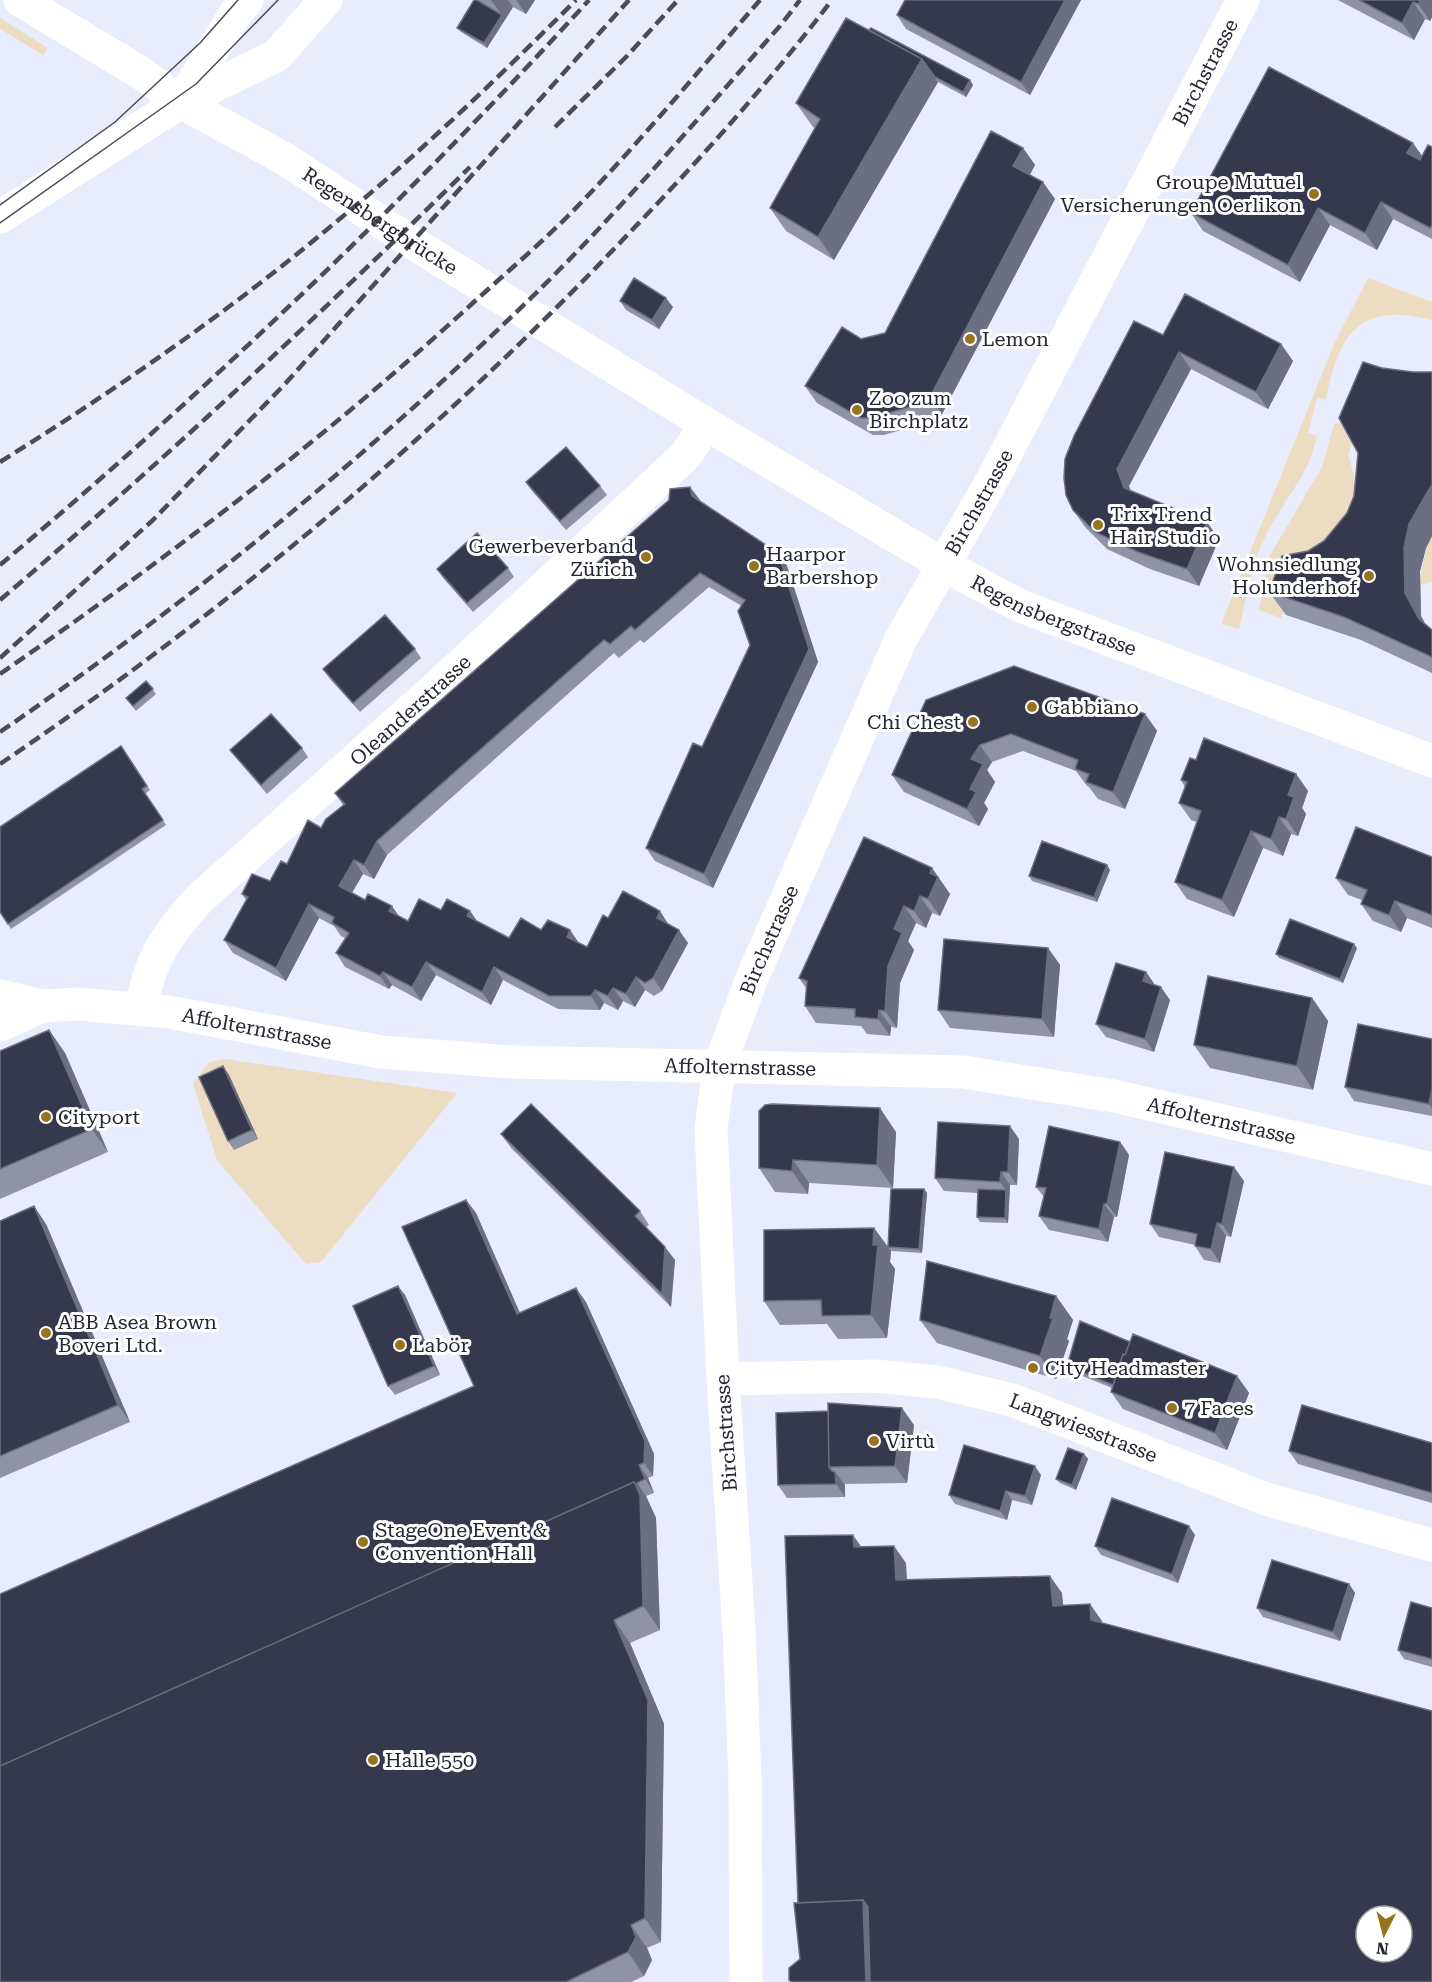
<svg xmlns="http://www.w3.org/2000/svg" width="1432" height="1982" viewBox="0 0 1432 1982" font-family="'Roboto Serif',serif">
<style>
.green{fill:#ebdcc2}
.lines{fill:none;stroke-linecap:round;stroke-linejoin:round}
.street{stroke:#fff;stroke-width:33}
.secondary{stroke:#fff;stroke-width:33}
.tram{stroke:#4a4c58;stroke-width:1.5}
.rail{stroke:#4a4c58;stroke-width:4.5;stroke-dasharray:12 6;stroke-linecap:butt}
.wall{fill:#9092a5}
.shaded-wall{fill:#6c6f82}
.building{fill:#36394e;stroke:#6c6f82;stroke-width:1.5;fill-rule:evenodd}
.poi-dot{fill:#98731e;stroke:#fff;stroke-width:2}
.labels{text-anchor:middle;stroke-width:6;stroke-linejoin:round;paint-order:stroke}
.street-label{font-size:20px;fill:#242630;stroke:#fff}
.poi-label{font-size:20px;fill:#242630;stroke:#fff;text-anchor:start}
</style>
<rect width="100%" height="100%" fill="#e9ecfc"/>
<!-- green -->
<path class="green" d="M0,18L48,48L43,55L0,29Z
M1368,278L1432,302V320C1360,302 1339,332 1326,399L1317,398L1308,433L1317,436C1309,476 1283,500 1266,535C1251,564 1247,598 1239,629L1221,624L1335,342Z
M1342,423L1355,434L1348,454L1357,486L1352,522L1301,564L1281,618L1259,610L1269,557L1322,467L1334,424Z
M1432,534V582L1419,585L1426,548Z
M225,1059L457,1093L321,1262L306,1264L217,1160L193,1084L209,1062Z"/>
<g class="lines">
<!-- street -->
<g class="street">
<path d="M20,0L141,73L181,102"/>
<path id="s1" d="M0,996L42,1006L79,1004L169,1012L381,1052L512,1062L963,1072L1114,1096L1432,1169"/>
<path id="s2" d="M141,1010C149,959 166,936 199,899L440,684L686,455L706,424"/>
<path d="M0,1025L42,1006"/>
<path id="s3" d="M723,1379L875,1376L937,1382L1012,1400L1269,1500L1432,1545"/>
</g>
<!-- secondary -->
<g class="secondary">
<path id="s4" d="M181,102L285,159L416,245L706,424L944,565L1020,606L1432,761"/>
<path d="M181,102L235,14L247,0"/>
<path d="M0,217L181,102L276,56L326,0"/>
<path id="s5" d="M746,1982L745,1778L739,1630L723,1379L711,1129L719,1067L752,978L901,639L990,484L1243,0"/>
</g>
<!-- tram -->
<path class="tram" d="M0,205L115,122L200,43L238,0
M0,223L196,84L278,0"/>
<!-- rail -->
<path class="rail" d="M555,127L627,56L678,0
M0,462C117,389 230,311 336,222C420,153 499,77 576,0
M0,565C208,390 406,201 589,0
M0,600C162,462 318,317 470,167
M0,658L153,520L284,385L629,0
M0,674C166,559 326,438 475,301C504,275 534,249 562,222C632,152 695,75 760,0
M0,732C190,602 368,456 533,296C620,211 699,117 780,26L800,0
M0,764C230,608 443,430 634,228C704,155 771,80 832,0"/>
</g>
<!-- wall -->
<path class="wall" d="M474,0H535L526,14L513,7L487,48L461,32L457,28Z
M905,0H1081L1030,95L906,29L897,15Z
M1338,0H1432V17L1430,21L1425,19L1414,40Z
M869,30L970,80L973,85L966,97L938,82L834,260L786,231L770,208L815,128L813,127L796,103Z
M1432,147V239L1393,219L1377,250L1330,225L1300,282L1203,231L1191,213L1422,156Z
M1023,148L1035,165L1030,175L1055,199L942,414L935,420L884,435H873L817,403L805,386L885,333Z
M620,301L673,307L659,329L626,310Z
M1163,335L1281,344L1293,361L1268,409L1191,369L1129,486L1130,491L1219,539L1199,586L1150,569L1107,549L1085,527L1073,510Z
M1382,368L1413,372H1432V536L1426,548L1420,571L1421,616L1426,625L1432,630V673L1361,640L1286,615L1269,592L1308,551L1324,541L1347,513L1354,496Z
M526,482L600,486L607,495L566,530L532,491Z
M700,500V501L778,553L787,566L818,662L713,888L655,861L646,848L702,747L750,645L742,606L709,587L644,643L640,640L619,658L614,653L387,855L374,879L363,874L352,893L408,921L441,910L470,911L477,921L509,938L541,930L579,943L587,947L608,918L669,924L688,943L662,991L654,996L645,990L635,1007L623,1001L618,1010L604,1003L600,1010L558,1009L503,980L491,1005L436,975L421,1001L392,985L389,989L345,967L336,953L345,938L341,936L334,926L319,918L286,981L233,953L224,940L246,900L242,894L270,881L343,805L335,793Z
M508,568L514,577L473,612L443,578L437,569Z
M415,649L421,658L360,712L330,679L323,669Z
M146,681L156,694L136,711L126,698Z
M926,700L1145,714L1157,731L1125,809L1098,799L1089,787L1087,786L1076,771L1023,751L992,762L987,770L995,782L984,803L988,809L979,826L904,792L892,775Z
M121,746L150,790L145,794L166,825L11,929L0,912Z
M302,748L308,757L267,794L237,759L230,750Z
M1196,760L1296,774L1308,791L1302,808L1306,814L1298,836L1291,834L1283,856L1263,848L1234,917L1187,899L1175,882L1197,822L1191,820L1179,803L1185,787L1181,780Z
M1432,857V928L1407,918L1401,932L1373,921L1361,904L1362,900L1348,895L1336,878Z
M1107,865L1110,870L1097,902L1032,881L1029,876Z
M932,868L950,894L940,916L932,913L926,928L916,923L908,941L914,950L900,983L897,1028L891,1027L890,1036L867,1034L861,1026L816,1023L805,1006L806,988L799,978Z
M1048,948L1060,965L1054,1037L950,1028L938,1010Z
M1357,948L1343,983L1279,958L1276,954Z
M1146,972L1155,985L1170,1000L1154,1052L1106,1037L1096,1024Z
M1312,998L1328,1021L1313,1090L1210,1068L1194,1045Z
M49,1030L65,1053L108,1152L0,1199V1051Z
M1432,1039V1116L1354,1101L1345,1087Z
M223,1066L229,1075L258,1139L234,1150L228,1141Z
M896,1132L893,1188L809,1183L808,1194L775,1192L759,1168Z
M501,1134L640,1211L649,1225L646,1227L675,1260L671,1307L511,1148Z
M1019,1139L1017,1185H1010L1008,1223L980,1222L977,1217L978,1193L944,1191L935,1178Z
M1120,1142L1129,1155L1117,1217H1114L1108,1242L1049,1230L1039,1216L1044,1197L1036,1187Z
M1244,1181L1231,1237L1226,1236L1220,1263L1204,1260L1195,1246V1245L1159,1237L1150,1224Z
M924,1189L927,1193L922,1253L891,1251L890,1262L895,1269L887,1338L838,1339L827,1324L780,1325L764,1301L874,1228L888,1247Z
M466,1200L476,1213L520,1313L586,1302L654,1454L653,1476L648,1478L654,1493L646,1496L656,1518L660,1630L630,1643L664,1724L661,1942L647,1948L652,1960L644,1976L631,1982H0L474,1386Z
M0,1221L46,1224L130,1422L0,1478Z
M405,1295L440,1375L395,1395L388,1386Z
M1056,1296L1073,1320L1067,1339L1069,1341L1056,1379L937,1343L920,1320Z
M1130,1342L1237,1376L1249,1393L1227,1450L1123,1409L1111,1392L1112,1388L1070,1371L1067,1366Z
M914,1425L907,1483L844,1484L845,1497L787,1498L778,1485Z
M1432,1443V1503L1298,1464L1289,1451Z
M1084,1454L1088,1459L1076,1490L1060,1483L1056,1479Z
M1041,1475L1032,1505L1012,1500L1007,1520L955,1504L949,1495Z
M1195,1535L1178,1583L1101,1555L1095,1546Z
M1349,1584L1355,1593L1340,1641L1263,1617L1257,1608Z
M1432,1608V1667L1404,1659L1398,1650Z"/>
<!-- shaded-wall -->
<path class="shaded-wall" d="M491,0H508L513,7L487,48L484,43L502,15Z
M516,0H535L526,14Z
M1065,0H1081L1030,95L1021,82Z
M1420,0H1432V17L1430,21L1418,4Z
M1413,2L1425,19L1414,40L1402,23Z
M922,59L938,82L834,260L818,237Z
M970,80L973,85L966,97L963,92Z
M1413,143L1425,160L1419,170L1407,153Z
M1023,148L1035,165L1025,183L1013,166Z
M1043,182L1055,199L942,414L930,397Z
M1381,202L1393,219L1377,250L1365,233Z
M1318,208L1330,225L1300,282L1288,265Z
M666,298L673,307L659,329L652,320Z
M1281,344L1293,361L1268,409L1256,392Z
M1179,352L1191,369L1129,486L1136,505L1124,488L1117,469Z
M1432,485V536L1426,548L1420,571L1421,616L1432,637L1419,619L1405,593L1404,548L1409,524L1428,491Z
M690,487L700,500L701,509L692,496Z
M1207,522L1219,539L1199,586L1187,569Z
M778,553L787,566L818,662L713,888L704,874Z
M1145,714L1157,731L1125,809L1113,792Z
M980,745L992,762L987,770L995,782L984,803L988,809L979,826L967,809L970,789L971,759Z
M1296,774L1308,791L1302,808L1306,814L1298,836L1286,819L1288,795Z
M1279,817L1291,834L1283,856L1271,839Z
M1251,831L1263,848L1234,917L1222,900Z
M377,841L387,855L374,879L364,865Z
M354,860L363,874L348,899L339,886Z
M1107,865L1110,870L1097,902L1094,897Z
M932,868L950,894L940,916L928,899L930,873Z
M920,896L932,913L926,928L914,911Z
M1395,901L1407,918L1401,932L1389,915Z
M309,904L319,918L286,981L276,968Z
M392,906L401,919L389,911Z
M904,906L916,923L908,941L914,950L900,983L897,1028L885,1011L888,966L894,929Z
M470,911L479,924L467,916Z
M660,911L669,925L657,918Z
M570,930L579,943L567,937Z
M679,930L688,943L662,991L653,978Z
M1354,944L1357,948L1343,983L1340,979Z
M1048,948L1060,965L1054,1037L1042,1019Z
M426,962L436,975L421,1001L412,987Z
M494,967L503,980L491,1005L482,992Z
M383,972L392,985L389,989L380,976Z
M1146,972L1155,985L1143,981Z
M636,977L645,990L635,1007L626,994Z
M1161,987L1170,1000L1154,1052L1145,1039Z
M613,988L623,1001L618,1010L608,996Z
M595,990L604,1003L600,1010L591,996Z
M1312,998L1328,1021L1313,1090L1297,1066Z
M879,1010L891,1027L890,1036L878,1019Z
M49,1030L65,1053L108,1152L92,1129Z
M223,1066L229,1075L258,1139L252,1130Z
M1432,1088V1109L1429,1104Z
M880,1108L896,1132L893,1188L877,1165Z
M1010,1126L1019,1139L1017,1185L1008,1172Z
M1120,1142L1129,1155L1117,1217L1107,1204Z
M793,1160L809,1183L808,1194L792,1171Z
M1234,1167L1244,1181L1231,1237L1222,1224Z
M1001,1172L1010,1185L1008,1223L1005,1218L1006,1190L1000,1182Z
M924,1189L927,1193L922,1253L919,1249Z
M466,1200L476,1213L526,1327L517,1314Z
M1104,1204L1114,1217L1108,1242L1099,1229Z
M34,1206L46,1224L130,1422L118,1405Z
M1217,1223L1226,1236L1220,1263L1211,1249Z
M874,1228L891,1251L890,1262L895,1269L887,1338L871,1315Z
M665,1247L675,1260L671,1307L662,1294Z
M398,1286L405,1295L440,1375L434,1366Z
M576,1288L586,1302L654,1454L653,1476L644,1463Z
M1056,1296L1073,1320L1067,1339L1069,1341L1056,1379L1040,1356Z
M1237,1376L1249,1393L1227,1450L1215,1433Z
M902,1408L914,1425L907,1483L895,1466Z
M1084,1454L1088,1459L1076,1490L1072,1485Z
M639,1465L648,1478L654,1493L645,1479Z
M1035,1466L1041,1475L1032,1505L1025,1496Z
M835,1472L845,1485V1497L836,1484Z
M634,1482L637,1483L646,1496L656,1518L660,1630L643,1606Z
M1006,1491L1012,1500L1007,1520L1000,1511Z
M1189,1526L1195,1535L1178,1583L1172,1574Z
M853,1535L865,1552L854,1547Z
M894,1546L906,1563L908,1597L896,1580Z
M1050,1576L1062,1593L1065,1623L1053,1606Z
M1349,1584L1355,1593L1340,1641L1333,1632Z
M1090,1604L1102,1621V1637L1091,1620Z
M614,1620L630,1643L664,1724L661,1942L645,1918Z
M863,1900L880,1924L881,1982H866Z
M631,1925L647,1948L652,1960L644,1976L628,1952Z"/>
<!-- building -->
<path class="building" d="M474,0H477L502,15L484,43L457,28Z
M905,0H1065L1021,82L897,15Z
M1359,0H1420L1418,4L1413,2L1402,23Z
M846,18L922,59L818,237L770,208L820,119L796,103Z
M871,28L970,80L963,92L935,77L922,59L869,30Z
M1269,67L1413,143L1407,153L1420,160L1428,145L1432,147V225L1430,228L1381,202L1365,233L1318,208L1288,265L1191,213Z
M991,131L1023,148L1013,166L1043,182L930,397L923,403L872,418H861L805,386L842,327L861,339L885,333Z
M634,278L666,298L652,320L620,301Z
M1185,294L1281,344L1256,392L1179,352L1117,469L1124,488L1207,522L1187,569L1138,552L1095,532L1073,510L1066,495L1064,478L1065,459L1074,436L1134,321L1163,335Z
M1363,362L1382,368L1413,372H1432V485L1428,491L1409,524L1404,548L1405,593L1419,619L1432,630V657L1344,617L1269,592L1282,556L1308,551L1324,541L1347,513L1354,496L1358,453L1339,418Z
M566,447L600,486L560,521L526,482Z
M690,487L692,496L778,553L809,649L704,874L646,848L693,743L702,747L750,645L738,611L745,600L700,573L635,630L631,626L610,644L604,640L377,841L364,865L354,860L339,886L365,900L368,894L392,906L389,911L408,921L419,899L441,910L447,899L470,911L467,916L509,938L521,918L541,930L548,920L570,930L567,937L587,947L603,915L608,918L623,891L660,911L657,918L679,930L653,978L645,983L636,977L626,994L613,988L608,996L595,990L591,996H549L494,967L482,992L426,962L412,987L383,972L380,976L336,953L349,933L332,923L334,917L309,904L276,968L224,940L248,897L242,894L252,874L270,881L281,861L287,864L308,820L321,828L326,819L345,804L335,793L669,500L670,489Z
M477,533L508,568L467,603L437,569Z
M385,615L415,649L353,703L323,669Z
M1014,666L1145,714L1113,792L1086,782L1089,774L1075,769L1078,760L1011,734L980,745L971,759L983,764L970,789L976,792L967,809L892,775L926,700Z
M146,681L153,689L133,706L126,698Z
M271,714L302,748L261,785L230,750Z
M1204,738L1296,774L1288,795L1294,797L1286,819L1279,817L1271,839L1251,831L1222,900L1175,882L1201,811L1179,803L1187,782L1181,780L1190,758L1196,760Z
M121,746L147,786L142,789L163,820L8,924L0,912V827Z
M1356,827L1432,857V915L1395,901L1389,915L1361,904L1367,890L1336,878Z
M864,837L932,868L930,873L938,877L928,899L920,896L914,911L904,906L894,929L902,933L888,966L885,1011L879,1010L878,1019L855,1017V1009L805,1006L807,981L799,978Z
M1042,841L1107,865L1094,897L1029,876Z
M1290,919L1354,944L1340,979L1276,954Z
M944,939L1048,948L1042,1019L938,1010Z
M1116,963L1146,972L1143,981L1161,987L1145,1039L1096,1024Z
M1208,976L1312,998L1297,1066L1194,1045Z
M1358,1024L1432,1039V1088L1429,1104L1345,1087Z
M49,1030L92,1129L0,1169V1051Z
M223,1066L252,1130L228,1141L199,1077Z
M531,1104L640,1211L635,1216L665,1247L662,1294L501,1134Z
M772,1104L880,1108L877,1165L793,1160L792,1171L759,1168V1111L765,1105Z
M938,1122L1010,1126L1008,1172H1001L1000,1182L935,1178Z
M1049,1126L1120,1142L1107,1204H1104L1099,1229L1039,1216L1046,1188L1036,1187Z
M1165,1152L1234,1167L1222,1224L1217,1223L1211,1249L1195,1246L1197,1234L1150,1224Z
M891,1189H924L919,1249L888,1247Z
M978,1189L1006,1190L1005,1218L977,1217Z
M466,1200L517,1314L576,1288L645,1441L644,1463L639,1465L645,1479L637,1483L641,1492L634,1482L0,1766V1594L474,1386L402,1227Z
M34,1206L118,1405L0,1456V1221Z
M874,1228L873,1245H878L871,1315L822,1316L821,1300L764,1301V1230Z
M927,1261L1056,1296L1050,1318H1053L1040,1356L920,1320Z
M398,1286L434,1366L388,1386L353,1306Z
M1080,1321L1130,1342L1125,1355L1123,1354L1113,1385L1067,1366Z
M1133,1334L1237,1376L1215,1433L1111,1392L1123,1354L1125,1355Z
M828,1403L902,1408L895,1466L829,1467Z
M1302,1405L1432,1443V1493L1289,1451Z
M828,1411L829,1467L832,1471L835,1472L836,1484L778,1485L776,1413Z
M964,1445L1035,1466L1025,1496L1006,1491L1000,1511L949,1495Z
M1068,1448L1084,1454L1072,1485L1056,1479Z
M634,1482L640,1495L643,1606L614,1620L648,1700L645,1918L631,1925L636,1937L628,1952L566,1982H0V1766Z
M1112,1498L1189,1526L1172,1574L1095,1546Z
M853,1535L854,1547L894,1546L896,1580L1050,1576L1053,1606L1090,1604L1091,1620L1432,1711V1982H870L868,1907L863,1900L798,1903L785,1536ZM1366,1916H1402V1952H1366Z
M1272,1560L1349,1584L1333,1632L1257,1608Z
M1411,1602L1432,1608V1659L1398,1650Z
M863,1900L866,1982H792L789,1980V1968L800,1959L794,1903Z"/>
<!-- markers -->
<g class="poi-dot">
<circle cx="1314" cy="194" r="6"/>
<circle cx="970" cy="339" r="6"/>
<circle cx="857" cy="410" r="6"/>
<circle cx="1098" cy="525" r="6"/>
<circle cx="646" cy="557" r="6"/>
<circle cx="754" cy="566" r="6"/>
<circle cx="1369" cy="576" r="6"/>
<circle cx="1032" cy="707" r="6"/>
<circle cx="973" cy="722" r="6"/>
<circle cx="46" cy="1117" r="6"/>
<circle cx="46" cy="1333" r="6"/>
<circle cx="400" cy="1345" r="6"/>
<circle cx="1033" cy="1368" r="6"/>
<circle cx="1172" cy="1408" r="6"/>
<circle cx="874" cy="1441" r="6"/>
<circle cx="363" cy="1542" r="6"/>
<circle cx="373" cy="1760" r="6"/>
</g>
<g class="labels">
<!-- street labels -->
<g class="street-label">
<text dy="7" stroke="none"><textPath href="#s5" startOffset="2025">Birchstrasse</textPath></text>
<text dy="7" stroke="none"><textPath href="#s4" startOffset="232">Regensbergbrücke</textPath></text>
<text dy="7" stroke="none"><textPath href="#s5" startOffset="1539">Birchstrasse</textPath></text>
<text dy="7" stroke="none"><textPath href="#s4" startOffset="1014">Regensbergstrasse</textPath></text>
<text dy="7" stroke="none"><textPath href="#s2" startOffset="411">Oleanderstrasse</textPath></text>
<text dy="7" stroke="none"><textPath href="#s5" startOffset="1053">Birchstrasse</textPath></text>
<text dy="7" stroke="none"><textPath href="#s1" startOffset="260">Affolternstrasse</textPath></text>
<text dy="7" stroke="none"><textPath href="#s1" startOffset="746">Affolternstrasse</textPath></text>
<text dy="7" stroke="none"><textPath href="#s1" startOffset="1232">Affolternstrasse</textPath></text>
<text dy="7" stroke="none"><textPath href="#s3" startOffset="368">Langwiesstrasse</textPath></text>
<text transform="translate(726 1433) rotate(-94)" y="7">Birchstrasse</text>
</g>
<!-- poi labels -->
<g class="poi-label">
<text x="1302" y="189" text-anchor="end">Groupe Mutuel<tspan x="1302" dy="23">Versicherungen Oerlikon</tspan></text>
<text x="982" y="346">Lemon</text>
<text x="869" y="405">Zoo zum<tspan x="869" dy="23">Birchplatz</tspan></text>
<text x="1110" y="521">Trix Trend<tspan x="1110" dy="23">Hair Studio</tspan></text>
<text x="634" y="553" text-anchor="end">Gewerbeverband<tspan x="634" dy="23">Zürich</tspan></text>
<text x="766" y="561">Haarpor<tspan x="766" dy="23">Barbershop</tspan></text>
<text x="1357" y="571" text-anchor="end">Wohnsiedlung<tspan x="1357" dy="23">Holunderhof</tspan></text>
<text x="1044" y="714">Gabbiano</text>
<text x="961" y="729" text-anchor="end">Chi Chest</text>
<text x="58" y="1124">Cityport</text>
<text x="58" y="1329">ABB Asea Brown<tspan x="58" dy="23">Boveri Ltd.</tspan></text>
<text x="412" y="1352">Labör</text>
<text x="1045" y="1375">City Headmaster</text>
<text x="1184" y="1415">7 Faces</text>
<text x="886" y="1448">Virtù</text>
<text x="375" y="1537">StageOne Event &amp;<tspan x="375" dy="23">Convention Hall</tspan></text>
<text x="385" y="1767">Halle 550</text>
</g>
</g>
<!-- north arrow -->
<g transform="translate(1384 1934) rotate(186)"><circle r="28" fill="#ffffff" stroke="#a7a8ac" stroke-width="1.5"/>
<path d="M0-4.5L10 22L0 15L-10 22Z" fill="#98731e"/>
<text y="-9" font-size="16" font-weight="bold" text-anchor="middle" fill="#242630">N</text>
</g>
</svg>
